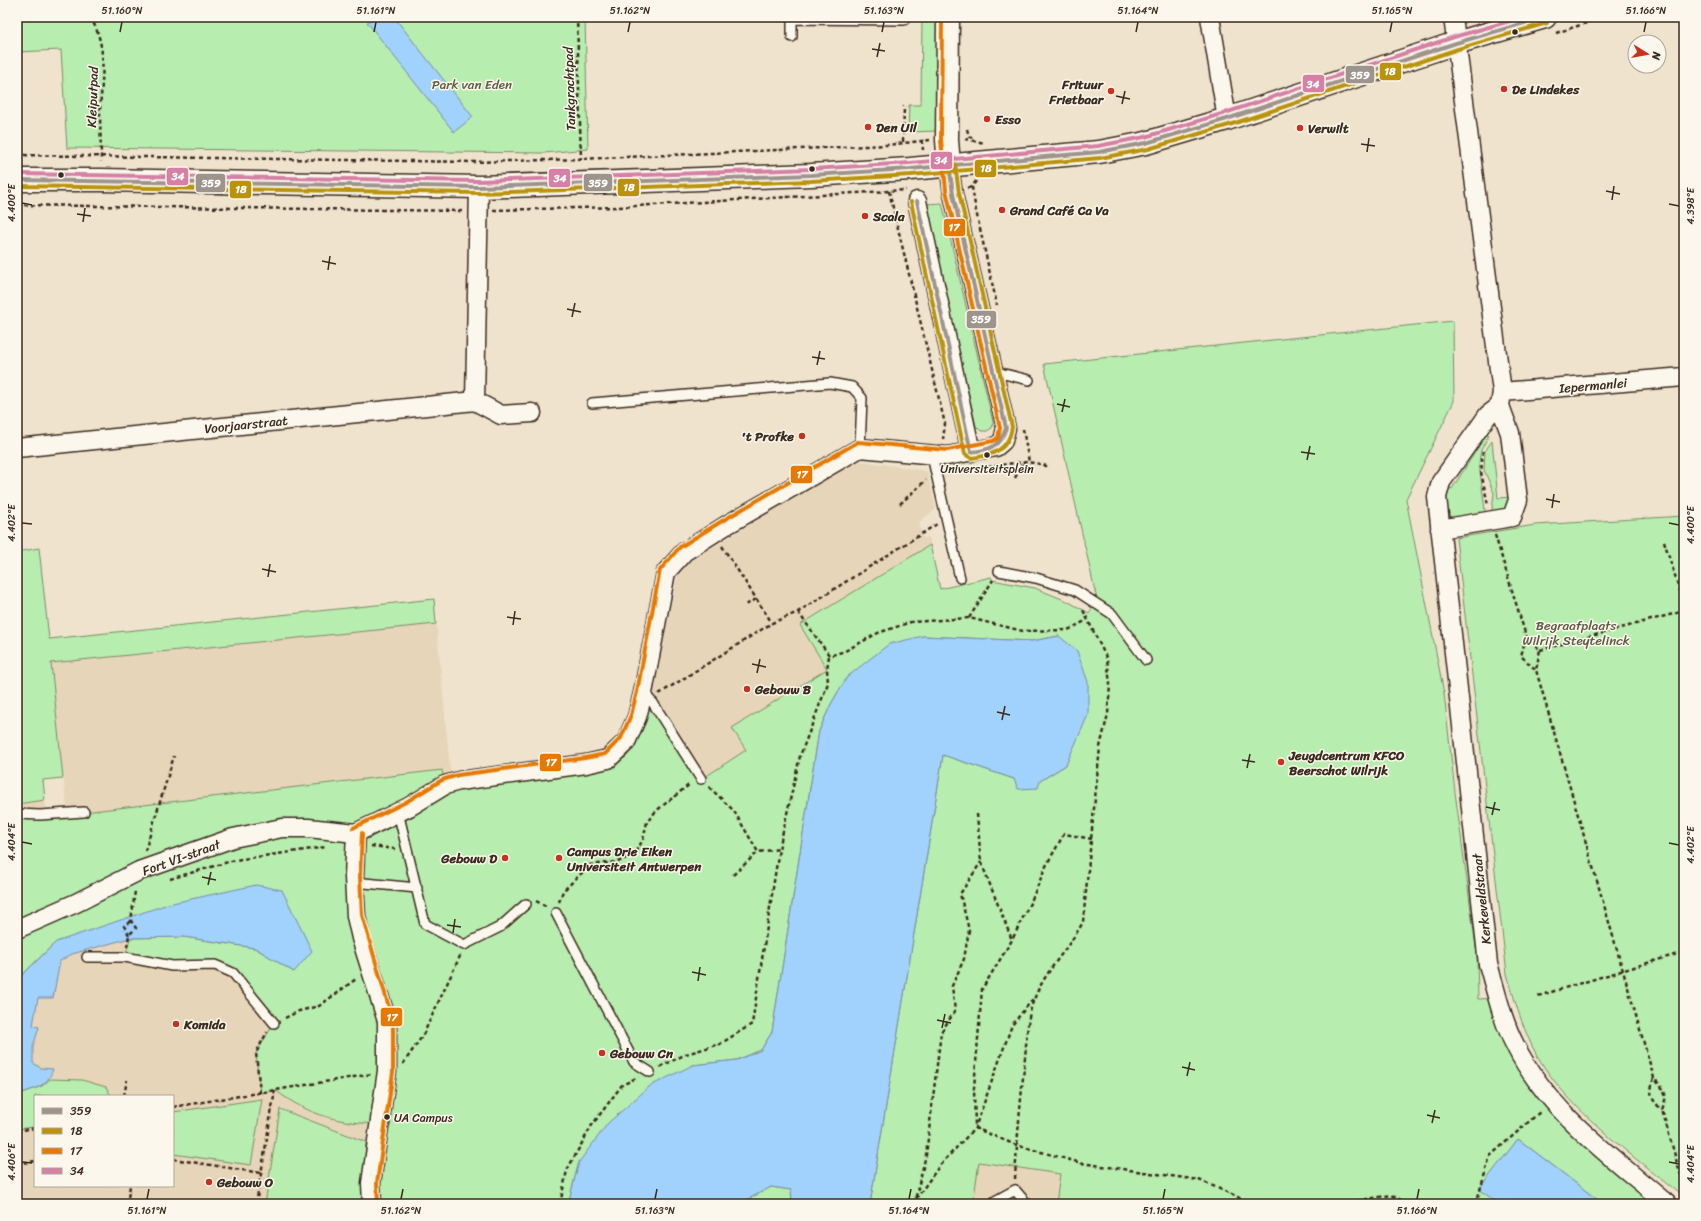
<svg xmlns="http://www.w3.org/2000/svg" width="1701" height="1221" viewBox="0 0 1701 1221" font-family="Sriracha,sans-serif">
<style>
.built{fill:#e6d5b8;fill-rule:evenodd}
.green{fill:#b7edae;stroke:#798c66}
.water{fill:#a1d1fd;stroke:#788ea4}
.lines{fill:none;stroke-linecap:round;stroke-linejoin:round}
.lane-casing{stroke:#3b2a1e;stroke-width:12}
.street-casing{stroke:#3b2a1e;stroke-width:21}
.secondary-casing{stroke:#3b2a1e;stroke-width:25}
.path{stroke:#3b2a1e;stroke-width:2.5;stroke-dasharray:4 3;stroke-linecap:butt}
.lane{stroke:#fbf7ec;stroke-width:9}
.street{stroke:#fbf7ec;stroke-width:18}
.secondary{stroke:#fbf7ec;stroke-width:22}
.bus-1-casing{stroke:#fbf7ec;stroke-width:7}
.bus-2-casing{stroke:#fbf7ec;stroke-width:7}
.bus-3-casing{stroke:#fbf7ec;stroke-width:7}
.bus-4-casing{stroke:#fbf7ec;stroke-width:7}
.bus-1{stroke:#9d948e;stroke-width:4}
.bus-2{stroke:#ba930a;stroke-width:4}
.bus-3{stroke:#e67902;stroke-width:4}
.bus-4{stroke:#d580a4;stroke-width:4}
.ticks{fill:none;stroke:#3b2a1e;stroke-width:1.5}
.bus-dot{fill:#3b2a1e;stroke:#fbf7ec;stroke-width:1.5}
.poi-dot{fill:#c8321e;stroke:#fbf7ec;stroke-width:1.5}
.labels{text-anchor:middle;stroke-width:3;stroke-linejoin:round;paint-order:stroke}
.bus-label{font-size:12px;fill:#3b2a1e;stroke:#fbf7ec}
.park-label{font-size:13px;fill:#5a5b42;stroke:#fbf7ec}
.poi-label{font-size:13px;font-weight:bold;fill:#3b2a1e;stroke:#fbf7ec;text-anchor:start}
.street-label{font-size:13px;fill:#3b2a1e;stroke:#fbf7ec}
.line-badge{stroke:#fbf7ec;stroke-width:1.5}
.badge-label{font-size:11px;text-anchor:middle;font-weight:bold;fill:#fff}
.neatline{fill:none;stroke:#3b2a1e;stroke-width:1.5}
.ticks-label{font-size:10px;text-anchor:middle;fill:#3b2a1e}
</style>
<rect width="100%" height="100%" fill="#efe3cd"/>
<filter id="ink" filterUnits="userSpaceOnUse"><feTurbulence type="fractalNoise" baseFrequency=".025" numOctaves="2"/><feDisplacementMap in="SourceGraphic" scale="8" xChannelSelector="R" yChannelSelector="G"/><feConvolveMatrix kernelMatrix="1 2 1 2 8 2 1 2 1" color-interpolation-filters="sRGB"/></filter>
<g filter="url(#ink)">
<!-- built -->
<path class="built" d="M855,460L927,471L936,509L919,522L923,538L929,537L940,589L991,577L992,580L1035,588L1067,601L1531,1072L1667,1204H17V804L45,800L47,811L67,809L48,639L434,599L450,769L459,790L497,783L586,773L611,768L627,756L640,736L651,699L678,573L690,561ZM35,1096H173V1186H35Z"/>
<!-- green -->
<path class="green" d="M17,17H585L588,149L544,153L67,148L61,50L17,52Z
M922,17H939L938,131L908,132L909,105H921Z
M942,203L993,422L992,428L987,431H981L976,426L926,204Z
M1453,321L1454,401L1406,499L1444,693L1455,792L1477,955L1478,999L1498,998L1531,1072L1667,1204H1603L1518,1139L1480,1189L1499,1204H1056L1060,1174L979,1162L973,1204H870L943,755L1014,779L1040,781L1066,765L1059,636L1032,641L923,636L847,677L831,704L819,731L772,1032L761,1050L737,1060L693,1065L579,1162L568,1204H372L371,1183L391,1123C348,1126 310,1117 275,1090L260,1093L256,1053L274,1023L233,973L192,965L125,957L130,938L184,937L255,948L294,972L282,890L56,942L17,980V814L84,812L442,770L445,785L497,783L586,773L611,768L627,756L640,736L646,714L653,703L702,779L746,750L732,728L827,669L800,625L930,545L940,589L991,577L992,580L1035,588L1067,601L1089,613L1097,600L1044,364Z
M1487,433L1489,435L1481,450L1479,463L1486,518L1454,520C1443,512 1442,498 1448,487L1452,489Z
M1492,441L1498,498L1512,497L1508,509L1491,517L1494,493L1484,470L1485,451Z
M1684,516V1198C1633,1155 1561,1106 1532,1046C1521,1023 1514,998 1507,974L1456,538L1535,525Z
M39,548L49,639L434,599L436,624L51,663L63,778L43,780L45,800L17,804V552Z
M50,1079L82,1080L106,1087L111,1096H35V1127L17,1129V1095L42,1086Z
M262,1099L251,1165L173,1154V1112Z
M280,1109L366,1142L363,1204H265Z
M771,1187L791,1190L792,1200L814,1204H739Z"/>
<!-- water -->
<path class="water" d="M378,17H394L473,117L454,132L367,22Z
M923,636L1032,641L1059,636L1077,651L1088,682V715L1066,765L1040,781L1038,788L1018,789L1014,779L943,755L870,1204H814L792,1200L791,1190L771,1187L739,1204H568L579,1162L608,1123L650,1086L693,1065L737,1060L761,1050L772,1032L819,731L831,704L847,677L889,644Z
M256,885L282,890L312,951L294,972L255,948L184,937L130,938L72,954L60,961L53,998H38L33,1025L39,1027L33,1047V1063L41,1068L53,1069C47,1088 34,1088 17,1095V980L56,942L168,904Z
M1518,1139L1603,1204H1499L1479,1189Z"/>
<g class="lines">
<!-- lane casing -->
<g class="lane-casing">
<path id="lane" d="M792,37V19L904,20
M992,371L1029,380
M592,403L830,383L852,387L862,398L860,448
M932,456L960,578
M999,571L1036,578L1075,590L1112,614L1146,660
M643,693L653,703L701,779
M398,812L425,924L464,945L500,927L526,904
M17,814L40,815L84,812
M354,882L417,888
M556,913L634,1062L650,1072
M87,957H125L172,966L215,965L233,973L274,1023
M995,1204V1201L1015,1190L1027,1204"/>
</g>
<!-- street casing -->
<g class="street-casing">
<path id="street" d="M1210,17L1227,119
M1453,17L1502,392L1500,406L1488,415L1441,482L1437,497L1488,964C1496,991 1502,1020 1515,1045C1548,1112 1612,1157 1667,1204
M917,201L971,452
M1502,392L1684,377
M475,401L501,415L532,413
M17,448L475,401L479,187
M1440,529L1512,517L1518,500L1510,433L1500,406
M356,833L354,877L356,916L361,938L387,1021V1071L371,1183L372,1204
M17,929L76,903L139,871L233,838L282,828H308L356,833L409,807L445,785L459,781L586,764L608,759L626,742L637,717L643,693L666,572L684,552L725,526L860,448L947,456L996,447L1003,441L1006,428L953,194L949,165"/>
</g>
<!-- secondary casing -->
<g class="secondary-casing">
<path id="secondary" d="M948,17L947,140L949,165
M17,180H101L479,187L811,175L910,169L1099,152L1146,143L1227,119L1456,43L1545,17"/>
</g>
<!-- path -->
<path class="path" d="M90,17C108,45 102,78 100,110C100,127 101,144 101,162
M577,17L581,159
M1556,33L1605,17
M967,129L969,136L975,141
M965,139L985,143
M922,140L923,150
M903,142L904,106
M17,155L474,162L581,159L887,145L930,140
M976,181L972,187L976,211L997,305
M967,188L972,187
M889,191L945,424L943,439
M17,205L462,211
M493,210L618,207L906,190
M1023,429L1029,462
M1483,451L1481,472L1488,505
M981,468C1002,466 1028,457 1048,467
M1015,478L1022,464
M900,504L926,480
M1495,535L1526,636L1540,650L1536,670L1654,1078L1663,1089L1666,1097L1662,1110L1680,1173L1684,1177
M1664,541L1684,604
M722,546L772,623L798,612L937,524
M746,605L756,599
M798,612L829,655
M969,618L993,580
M1526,637L1521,656L1536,670
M1540,650L1684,611
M659,694L772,623
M709,787L734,811L758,852L779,849
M977,814L981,862L1012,940
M1092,839L1064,834L1047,864L1032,899L1012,940L982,989L974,1088L975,1128L1016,1145L1081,1163L1199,1180L1236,1196L1249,1204
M371,846L395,849
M145,851L174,756
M733,875L758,852
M170,879L235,860L326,847
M536,901L547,907
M559,902L563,891L590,865L618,862L634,854L643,840L647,822L656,811L690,784
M129,935L124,926L131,921
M127,947L129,935L136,928L131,921L135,891
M1538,996L1684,952
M285,1018L299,1011L319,1006L356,979
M403,1064L423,1035L461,954
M660,1067L686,1054L720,1044L752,1024L779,849L800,756L828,683L827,669L829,656L845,651L878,633L911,622L969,618L1023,631L1068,630L1087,620
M1654,1078C1649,1094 1650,1098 1662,1110
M260,1093L256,1053L267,1032
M124,1096L127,1080
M173,1107L372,1074
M17,1131L35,1128
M173,1159L261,1173
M17,1164L35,1161
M1015,1179C1017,1138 1021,1098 1025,1057C1027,1038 1027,1014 1035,997C1046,970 1069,948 1083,922L1100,747L1108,714L1110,684L1107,659L1083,610
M916,1199L940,1165L975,1128L1012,1025L1033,999
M127,1204L130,1186
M256,1204L275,1090
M560,1204L567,1170L592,1125L622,1085L638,1077
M914,1204L926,1155L941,1032L955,1011L952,986L964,959L969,930L960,894L981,862
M1337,1204L1392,1195L1408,1204
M1476,1204L1490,1156L1541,1111"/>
<!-- lane -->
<use href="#lane" class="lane"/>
<!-- street -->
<use href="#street" class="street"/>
<!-- secondary -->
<use href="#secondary" class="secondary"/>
<!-- bus-1 casing -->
<g class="bus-1-casing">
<path id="bus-1" d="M949,165L953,194L1006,428C1000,447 989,450 971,452
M17,180L479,187L811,175L910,169L1099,152L1146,143L1227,119L1456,43L1545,17
M917,201L971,452"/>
</g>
<!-- bus-2 casing -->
<g class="bus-2-casing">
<path id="bus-2" d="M17,186L479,193L811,181L911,175L1100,158L1148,149L1229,125L1458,49L1547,23
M911,202L965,454L971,458C992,456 1009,450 1012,427L959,193L955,164"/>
</g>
<!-- bus-3 casing -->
<g class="bus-3-casing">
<path id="bus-3" d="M353,828L406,802L442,780L458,775L585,758L605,754L621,738L631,715L637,692L660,570L680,547L722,521L858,442L947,450L993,441L998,438L1000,428L946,190L941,140L942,17
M362,833L360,877L362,915L393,1021V1072L377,1183L378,1204"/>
</g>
<!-- bus-4 casing -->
<g class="bus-4-casing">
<path id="bus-4" d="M17,174L479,181L811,169L910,163L1098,146L1145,137L1225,113L1454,37L1524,17"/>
</g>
<!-- bus-1 -->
<use href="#bus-1" class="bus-1"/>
<!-- bus-2 -->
<use href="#bus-2" class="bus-2"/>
<!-- bus-3 -->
<use href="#bus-3" class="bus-3"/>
<!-- bus-4 -->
<use href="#bus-4" class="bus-4"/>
</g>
</g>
<!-- ticks -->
<path class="ticks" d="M120,32L122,22M374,32L376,22M628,32L630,22M882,32L884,22M1136,32L1138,22M1390,32L1392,22M1644,32L1646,22M872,49L885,51M877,57L880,43M1116,96L1130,99M1122,104L1125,91M1361,144L1375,146M1367,152L1369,138M1606,191L1620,194M1612,200L1614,186M22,203L32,205M1669,204L1679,206M77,214L91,216M83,222L85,208M322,261L336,264M328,270L330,256M567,309L581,312M572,317L575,303M812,357L825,359M817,365L820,351M1057,404L1070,407M1062,412L1065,399M1301,452L1315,454M1307,460L1310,446M1546,499L1560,502M1552,508L1554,494M22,523L32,524M1669,523L1679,525M262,569L276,572M268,577L270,564M507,617L521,619M513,625L515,611M752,664L766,667M757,673L760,659M997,712L1010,715M1002,720L1005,706M1242,760L1255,762M1247,768L1250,754M1486,807L1500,810M1492,815L1495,802M22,842L32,844M1669,843L1679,845M202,877L216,880M208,885L211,872M447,925L461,927M453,933L455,919M692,972L706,975M698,981L700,967M937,1020L951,1023M942,1028L945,1014M1182,1067L1195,1070M1187,1076L1190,1062M1427,1115L1440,1118M1432,1123L1435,1110M22,1162L32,1163M1669,1162L1679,1164M147,1199L149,1189M401,1199L403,1189M655,1199L657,1189M909,1199L911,1189M1163,1199L1165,1189M1417,1199L1419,1189"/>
<!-- markers -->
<g class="bus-dot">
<circle cx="1515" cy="32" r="3.5"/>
<circle cx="812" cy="169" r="3.5"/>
<circle cx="61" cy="175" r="3.5"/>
<circle cx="987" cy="455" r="3.5"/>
<circle cx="387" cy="1117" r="3.5"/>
</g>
<g class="poi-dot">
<circle cx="1504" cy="89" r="4"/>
<circle cx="1111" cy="91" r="4"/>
<circle cx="987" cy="119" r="4"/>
<circle cx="868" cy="127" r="4"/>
<circle cx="1300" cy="128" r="4"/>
<circle cx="1002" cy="210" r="4"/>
<circle cx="865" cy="216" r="4"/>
<circle cx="802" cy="436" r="4"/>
<circle cx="747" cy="689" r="4"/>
<circle cx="1281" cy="762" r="4"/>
<circle cx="505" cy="858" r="4"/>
<circle cx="559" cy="858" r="4"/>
<circle cx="176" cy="1024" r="4"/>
<circle cx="602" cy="1053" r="4"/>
<circle cx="209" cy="1182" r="4"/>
</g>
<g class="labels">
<!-- bus labels -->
<g class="bus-label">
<text x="987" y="473">Universiteitsplein</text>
<text x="394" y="1122" text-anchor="start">UA Campus</text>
</g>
<!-- park labels -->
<g class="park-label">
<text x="472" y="89">Park van Eden</text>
<text x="1576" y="630">Begraafplaats<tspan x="1576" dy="15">Wilrijk Steytelinck</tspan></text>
</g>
<!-- poi labels -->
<g class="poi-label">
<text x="1103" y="89" text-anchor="end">Frituur<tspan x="1103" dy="15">Frietbaar</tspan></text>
<text x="1512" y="94">De Lindekes</text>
<text x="995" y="124">Esso</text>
<text x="876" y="132">Den Uil</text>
<text x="1308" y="133">Verwilt</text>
<text x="1010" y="215">Grand Café Ca Va</text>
<text x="873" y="221">Scala</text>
<text x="794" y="441" text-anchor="end">'t Profke</text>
<text x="755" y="694">Gebouw B</text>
<text x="1289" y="760">Jeugdcentrum KFCO<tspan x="1289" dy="15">Beerschot Wilrijk</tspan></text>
<text x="567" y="856">Campus Drie Eiken<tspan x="567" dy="15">Universiteit Antwerpen</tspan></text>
<text x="497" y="863" text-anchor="end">Gebouw D</text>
<text x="184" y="1029">Komida</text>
<text x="610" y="1058">Gebouw Cn</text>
<text x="217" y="1187">Gebouw O</text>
</g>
<!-- street labels -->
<g class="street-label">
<text transform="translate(569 89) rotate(-92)" y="5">Tankgrachtpad</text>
<text transform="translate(92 97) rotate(-88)" y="5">Kleiputpad</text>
<text transform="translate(1593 385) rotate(-5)" y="5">Iepermanlei</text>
<text transform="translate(246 424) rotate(-6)" y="5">Voorjaarstraat</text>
<text transform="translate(181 857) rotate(-20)" y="5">Fort VI-straat</text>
<text transform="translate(1481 899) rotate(-96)" y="5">Kerkeveldstraat</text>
</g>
</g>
<g class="line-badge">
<rect x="1379" y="62" width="23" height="19" rx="4" fill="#ba930a"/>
<rect x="1345" y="65" width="30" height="19" rx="4" fill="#9d948e"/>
<rect x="1302" y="74" width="23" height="19" rx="4" fill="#d580a4"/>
<rect x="930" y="151" width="23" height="19" rx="4" fill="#d580a4"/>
<rect x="974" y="159" width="23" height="19" rx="4" fill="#ba930a"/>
<rect x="166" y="167" width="23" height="19" rx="4" fill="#d580a4"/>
<rect x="548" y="168" width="23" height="20" rx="4" fill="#d580a4"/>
<rect x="583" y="173" width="30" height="19" rx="4" fill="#9d948e"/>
<rect x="195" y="173" width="31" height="20" rx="4" fill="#9d948e"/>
<rect x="617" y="178" width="23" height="19" rx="4" fill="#ba930a"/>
<rect x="229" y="180" width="23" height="19" rx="4" fill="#ba930a"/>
<rect x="943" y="218" width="23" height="19" rx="4" fill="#e67902"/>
<rect x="966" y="310" width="31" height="19" rx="4" fill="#9d948e"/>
<rect x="790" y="465" width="23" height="19" rx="4" fill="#e67902"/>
<rect x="539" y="753" width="23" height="19" rx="4" fill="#e67902"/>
<rect x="380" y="1007" width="23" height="20" rx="4" fill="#e67902"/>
</g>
<g class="badge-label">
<text x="1390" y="75">18</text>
<text x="1360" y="79">359</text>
<text x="1313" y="88">34</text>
<text x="941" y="164">34</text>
<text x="986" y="172">18</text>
<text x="178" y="180">34</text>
<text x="560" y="182">34</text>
<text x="598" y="187">359</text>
<text x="211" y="187">359</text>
<text x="629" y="191">18</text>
<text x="241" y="193">18</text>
<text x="954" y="231">17</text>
<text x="981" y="323">359</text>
<text x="802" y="478">17</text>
<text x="551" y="766">17</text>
<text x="392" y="1021">17</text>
</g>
<!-- margin -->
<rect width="1701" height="1221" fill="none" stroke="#fbf7ec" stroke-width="44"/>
<!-- legend -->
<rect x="34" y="1095" width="140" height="92" fill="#fbf7ec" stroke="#aea59a"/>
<rect x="42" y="1108" width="20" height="6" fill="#9d948e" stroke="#aea59a"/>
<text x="70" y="1115" font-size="12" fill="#3b2a1e">359</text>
<rect x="42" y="1128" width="20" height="6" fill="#ba930a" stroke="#aea59a"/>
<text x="70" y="1135" font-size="12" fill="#3b2a1e">18</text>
<rect x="42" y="1148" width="20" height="6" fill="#e67902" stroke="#aea59a"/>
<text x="70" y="1155" font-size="12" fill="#3b2a1e">17</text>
<rect x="42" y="1168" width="20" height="6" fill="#d580a4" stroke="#aea59a"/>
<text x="70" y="1175" font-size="12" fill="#3b2a1e">34</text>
<!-- north arrow -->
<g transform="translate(1647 54) rotate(101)"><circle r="19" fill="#fbf7ec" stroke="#aea59a"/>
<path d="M0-3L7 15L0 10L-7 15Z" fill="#c8321e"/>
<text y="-6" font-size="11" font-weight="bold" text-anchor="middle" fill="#3b2a1e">N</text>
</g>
<rect x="22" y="22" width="1657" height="1177" class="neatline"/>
<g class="ticks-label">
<text x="122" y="14">51.160°N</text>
<text x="376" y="14">51.161°N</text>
<text x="630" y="14">51.162°N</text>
<text x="884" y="14">51.163°N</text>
<text x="1138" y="14">51.164°N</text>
<text x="1392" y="14">51.165°N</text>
<text x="1646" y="14">51.166°N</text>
<text transform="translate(11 203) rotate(-90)" y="4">4.400°E</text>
<text transform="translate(1690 206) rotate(-90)" y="4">4.398°E</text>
<text transform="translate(11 523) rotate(-90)" y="4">4.402°E</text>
<text transform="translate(1690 525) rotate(-90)" y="4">4.400°E</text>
<text transform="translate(11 842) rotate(-90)" y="4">4.404°E</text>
<text transform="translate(1690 845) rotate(-90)" y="4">4.402°E</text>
<text transform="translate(11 1162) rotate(-90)" y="4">4.406°E</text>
<text transform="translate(1690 1164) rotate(-90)" y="4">4.404°E</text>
<text x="147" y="1214">51.161°N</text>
<text x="401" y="1214">51.162°N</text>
<text x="655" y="1214">51.163°N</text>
<text x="909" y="1214">51.164°N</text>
<text x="1163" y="1214">51.165°N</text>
<text x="1417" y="1214">51.166°N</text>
</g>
</svg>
